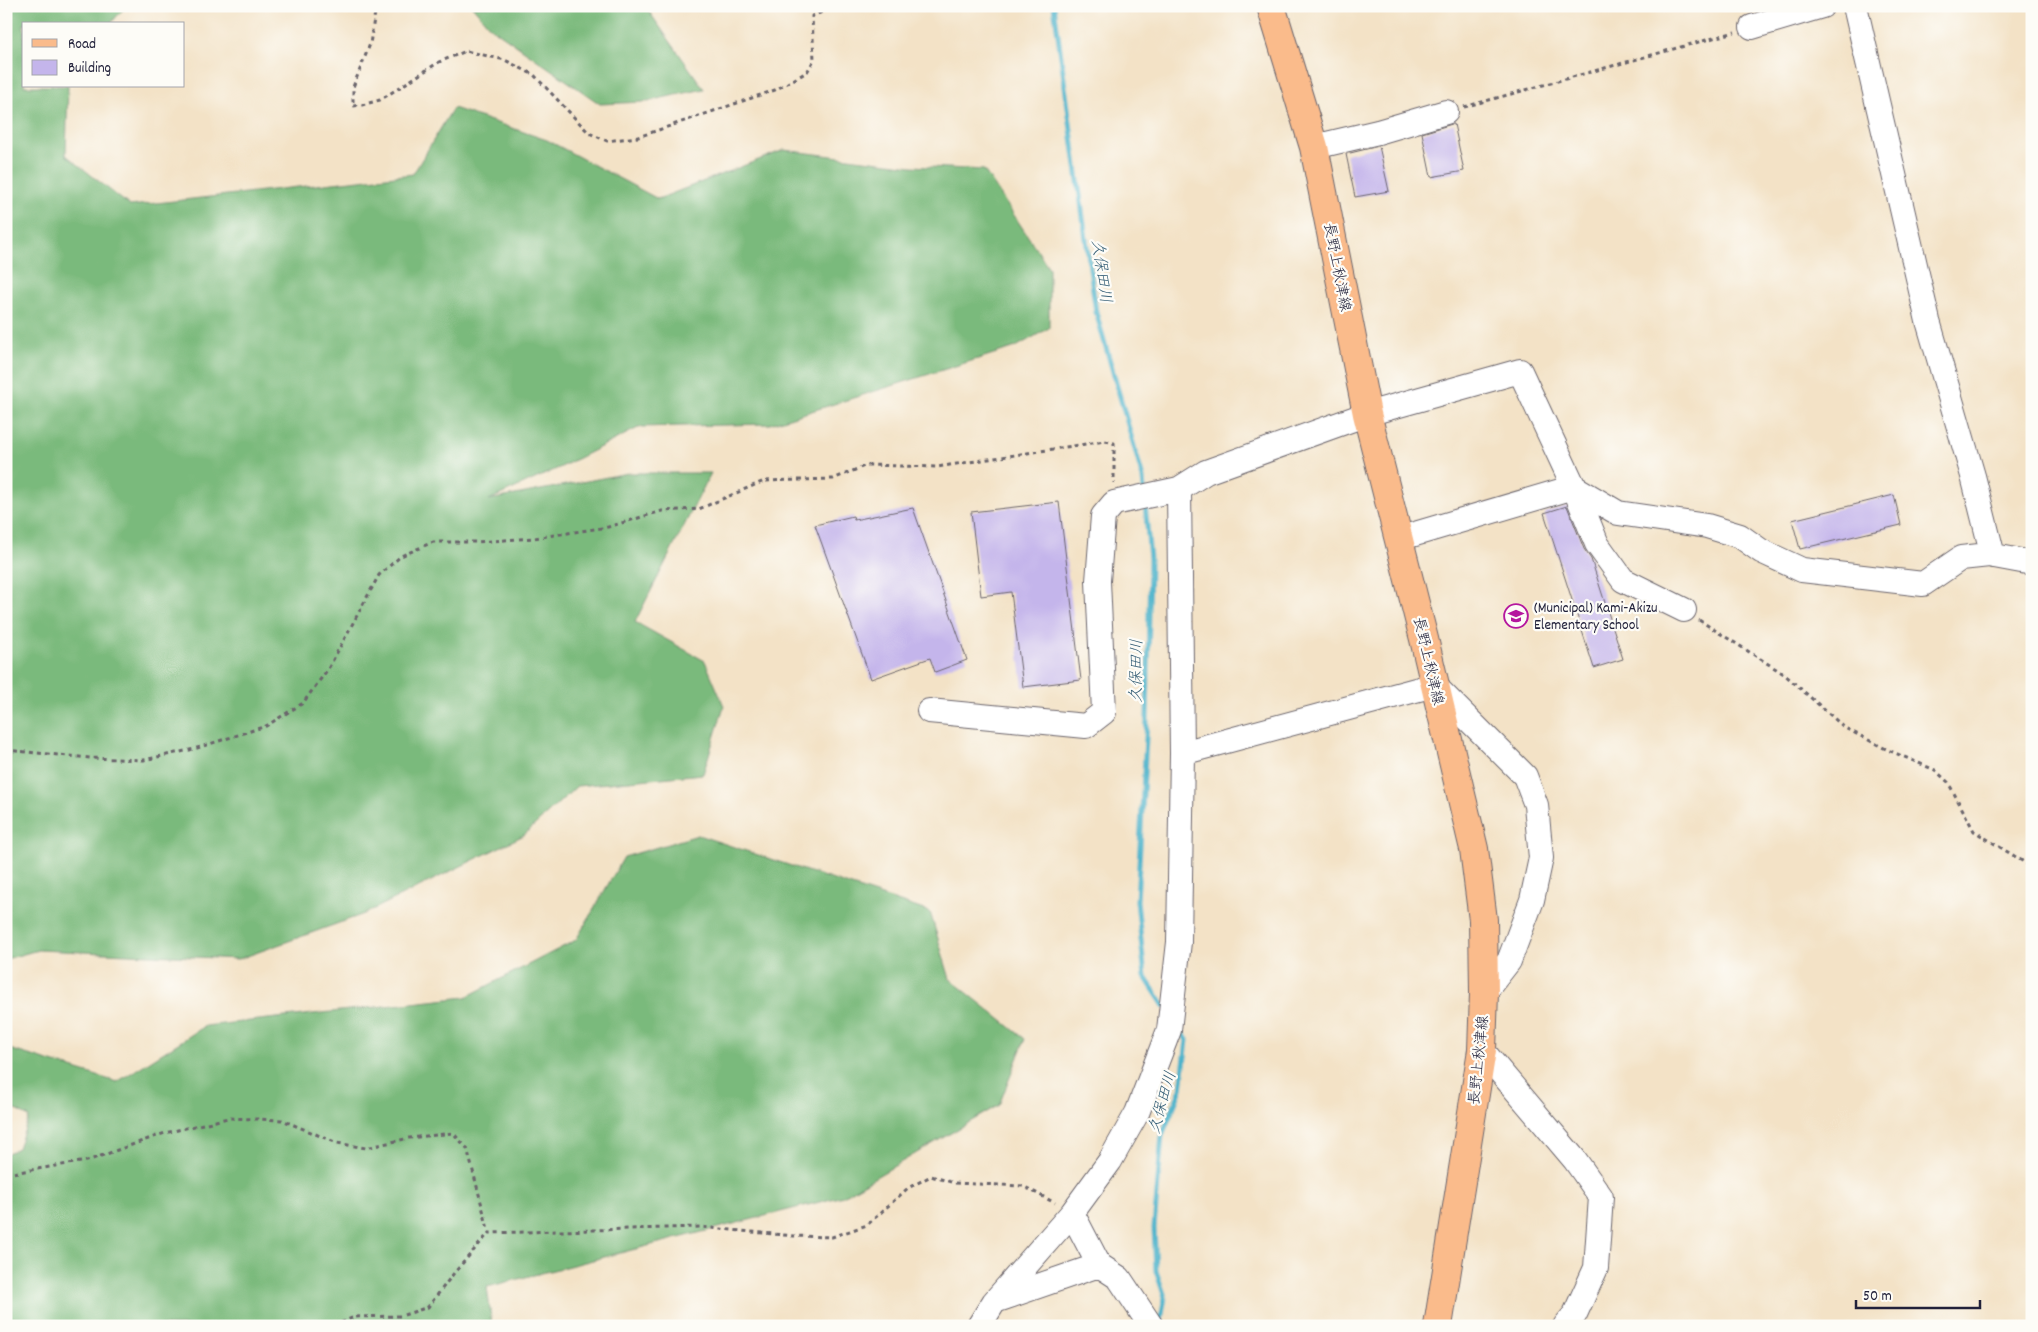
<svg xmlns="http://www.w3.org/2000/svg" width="2038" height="1332" viewBox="0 0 2038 1332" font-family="Dekko,'Klee One',sans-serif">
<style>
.forest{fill:#7aba7b;stroke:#4e6e5b}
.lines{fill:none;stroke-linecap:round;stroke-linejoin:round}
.stream{stroke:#4bb2ca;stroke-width:5}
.building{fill:#c4b5eb}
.minor-casing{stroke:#6b656c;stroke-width:26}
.major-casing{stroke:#6b656c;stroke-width:30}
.path{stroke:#6b656c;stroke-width:3;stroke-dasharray:4 4;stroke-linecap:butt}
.minor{stroke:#fff;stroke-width:24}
.major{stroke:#fabb8b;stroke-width:28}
.labels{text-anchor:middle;stroke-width:4.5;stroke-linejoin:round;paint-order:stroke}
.street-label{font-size:15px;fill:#22223b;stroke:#fdfcf7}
.poi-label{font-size:15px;fill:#22223b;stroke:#fdfcf7;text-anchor:start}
.water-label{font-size:16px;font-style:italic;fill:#325c74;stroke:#fdfcf7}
</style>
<rect width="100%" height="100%" fill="#fdfcf7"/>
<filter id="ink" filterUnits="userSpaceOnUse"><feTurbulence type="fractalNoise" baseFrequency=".02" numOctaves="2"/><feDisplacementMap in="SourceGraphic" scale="10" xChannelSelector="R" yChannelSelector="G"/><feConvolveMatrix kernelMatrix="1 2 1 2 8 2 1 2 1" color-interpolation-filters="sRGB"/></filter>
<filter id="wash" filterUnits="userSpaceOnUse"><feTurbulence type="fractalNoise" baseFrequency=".0096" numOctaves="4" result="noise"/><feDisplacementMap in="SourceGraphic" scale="20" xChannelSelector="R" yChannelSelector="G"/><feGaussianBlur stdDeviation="1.12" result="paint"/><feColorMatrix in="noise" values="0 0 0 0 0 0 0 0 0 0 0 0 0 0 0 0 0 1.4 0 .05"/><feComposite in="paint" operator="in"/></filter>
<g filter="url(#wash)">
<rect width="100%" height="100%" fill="#f3e2c6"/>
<!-- forest -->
<path class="forest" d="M6,6H126L110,24H24V86H68L66,155L130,206L413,174L453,108L547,140L658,199L784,150L912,166L984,170L1049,268V328L1016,347L770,424L640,427L561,467L489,500L628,473H711L635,622L705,661L724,706L703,774L577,786L524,835L364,914L239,959L38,950L6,959Z
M472,6H645L704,89L643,102L600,104L490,27Z
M698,835L930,912L950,979L1025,1039L999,1105L843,1196L487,1287L492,1326H6V1154L18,1148L29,1117L6,1105V1048L117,1082L205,1026L466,997L576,940L624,857Z"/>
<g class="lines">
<!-- stream -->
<path class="stream" d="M1054,6L1096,312L1143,478L1144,490
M1145,503L1150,559L1147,720L1137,901L1145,977L1164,1006
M1160,1325L1165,1297L1156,1271L1154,1228L1162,1135L1181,1089L1187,1040L1178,1027"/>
</g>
<g id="blocks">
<!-- building -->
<path class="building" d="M1452,124H1454L1464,171L1431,177L1422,133Z
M1379,146L1389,191L1355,197L1346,154Z
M1894,495L1901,525L1800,549L1792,520Z
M1059,502L1081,680L1023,687L1011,592L981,596L971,512Z
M1567,506L1584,549L1591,559L1623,659L1594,668L1544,513Z
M913,508L967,660L935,672L930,658L871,679L815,525L853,516L854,520Z"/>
</g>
</g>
<g filter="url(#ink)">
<use href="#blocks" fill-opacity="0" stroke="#6b656c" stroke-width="1"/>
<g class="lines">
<!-- minor casing -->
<g class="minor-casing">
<path id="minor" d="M1855,6L1928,321L1973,476L1993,556
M1752,27L1822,6
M1314,147L1378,132L1446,112
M1398,539L1574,487L1618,513L1707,526L1740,536L1761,551L1802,570L1923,584L1961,558L1989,555L2032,563
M929,711L1086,726L1104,712L1098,581L1103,516L1114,503L1179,489L1206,472L1367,414L1520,371L1574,487L1597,544L1623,580L1684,610
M1182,753L1434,685L1525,776L1536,805L1541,858L1532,900L1509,961L1484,993
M1482,1050L1575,1160L1601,1197L1596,1268L1575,1314L1565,1326
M1072,1213L1099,1265L1119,1278L1151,1326
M995,1301L1099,1265
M979,1326L994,1302L1072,1213L1110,1161L1137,1113L1169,1030L1179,942L1182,753L1179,489"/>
</g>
<!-- major casing -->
<g class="major-casing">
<path id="major" d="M1271,6L1314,147L1367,414L1424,639L1474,849L1483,920L1484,993L1482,1050L1438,1326"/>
</g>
<!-- path -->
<path class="path" d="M376,6L370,44L353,87V106L362,105L380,100L439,62L466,51L505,60L534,75L589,133L607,141L638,137L775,90L807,72L814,60L812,16L838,6
M1464,107L1735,32
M1699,620L1784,674L1845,728L1888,750L1935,770L1948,782L1974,831L2032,867
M6,750L90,758L144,760L194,749L266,726L303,703L328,669L379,575L401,556L433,542H476L534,538L608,527L662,511L699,509L764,481L833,479L867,465L937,467L1105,441L1114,443V483
M6,1174L87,1161L165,1133L228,1118L282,1120L337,1143L366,1148L409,1138L453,1133L467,1148L489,1233
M334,1326L354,1317L401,1316L428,1307L454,1273L489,1233L700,1227L794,1236L832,1237L867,1225L908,1188L931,1176L954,1183L1023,1186L1055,1203"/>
<!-- minor -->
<use href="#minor" class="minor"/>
<!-- major -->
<use href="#major" class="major"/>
</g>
</g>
<!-- icons -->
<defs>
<g id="school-ring" transform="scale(1.25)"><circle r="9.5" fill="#fdfcf7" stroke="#b5179e" stroke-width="1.5"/><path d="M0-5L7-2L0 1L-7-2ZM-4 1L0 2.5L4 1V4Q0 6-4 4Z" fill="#b5179e"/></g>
</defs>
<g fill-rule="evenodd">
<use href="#school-ring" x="1516" y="616"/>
</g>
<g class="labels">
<!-- street labels -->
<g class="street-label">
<text transform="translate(1338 267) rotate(79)" y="5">長野上秋津線</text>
<text transform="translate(1429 661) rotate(77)" y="5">長野上秋津線</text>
<text transform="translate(1478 1060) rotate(-84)" y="5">長野上秋津線</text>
</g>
<!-- poi labels -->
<g class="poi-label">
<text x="1534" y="612">(Municipal) Kami-Akizu<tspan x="1534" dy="17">Elementary School</tspan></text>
</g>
<!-- water labels -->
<g class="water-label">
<text transform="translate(1103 271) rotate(82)" y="6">久保田川</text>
<text transform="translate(1135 671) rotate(-89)" y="6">久保田川</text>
<text transform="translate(1161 1102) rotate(-74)" y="6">久保田川</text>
</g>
</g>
<!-- margin -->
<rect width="2038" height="1332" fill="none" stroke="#fdfcf7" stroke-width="25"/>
<!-- legend -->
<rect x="22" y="22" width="162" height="65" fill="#fdfcf7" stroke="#a5a5ac"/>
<rect x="32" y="39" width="25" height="8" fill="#fabb8b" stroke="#a5a5ac"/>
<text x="68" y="48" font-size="15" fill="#22223b">Road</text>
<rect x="32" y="60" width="25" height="15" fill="#c4b5eb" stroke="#a5a5ac"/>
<text x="68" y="72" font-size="15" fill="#22223b">Building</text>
<!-- scale -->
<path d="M1856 1300v8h124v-8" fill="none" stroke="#22223b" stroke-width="2.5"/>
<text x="1863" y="1300" font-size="15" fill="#22223b" stroke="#fdfcf7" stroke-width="4" paint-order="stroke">50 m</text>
</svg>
